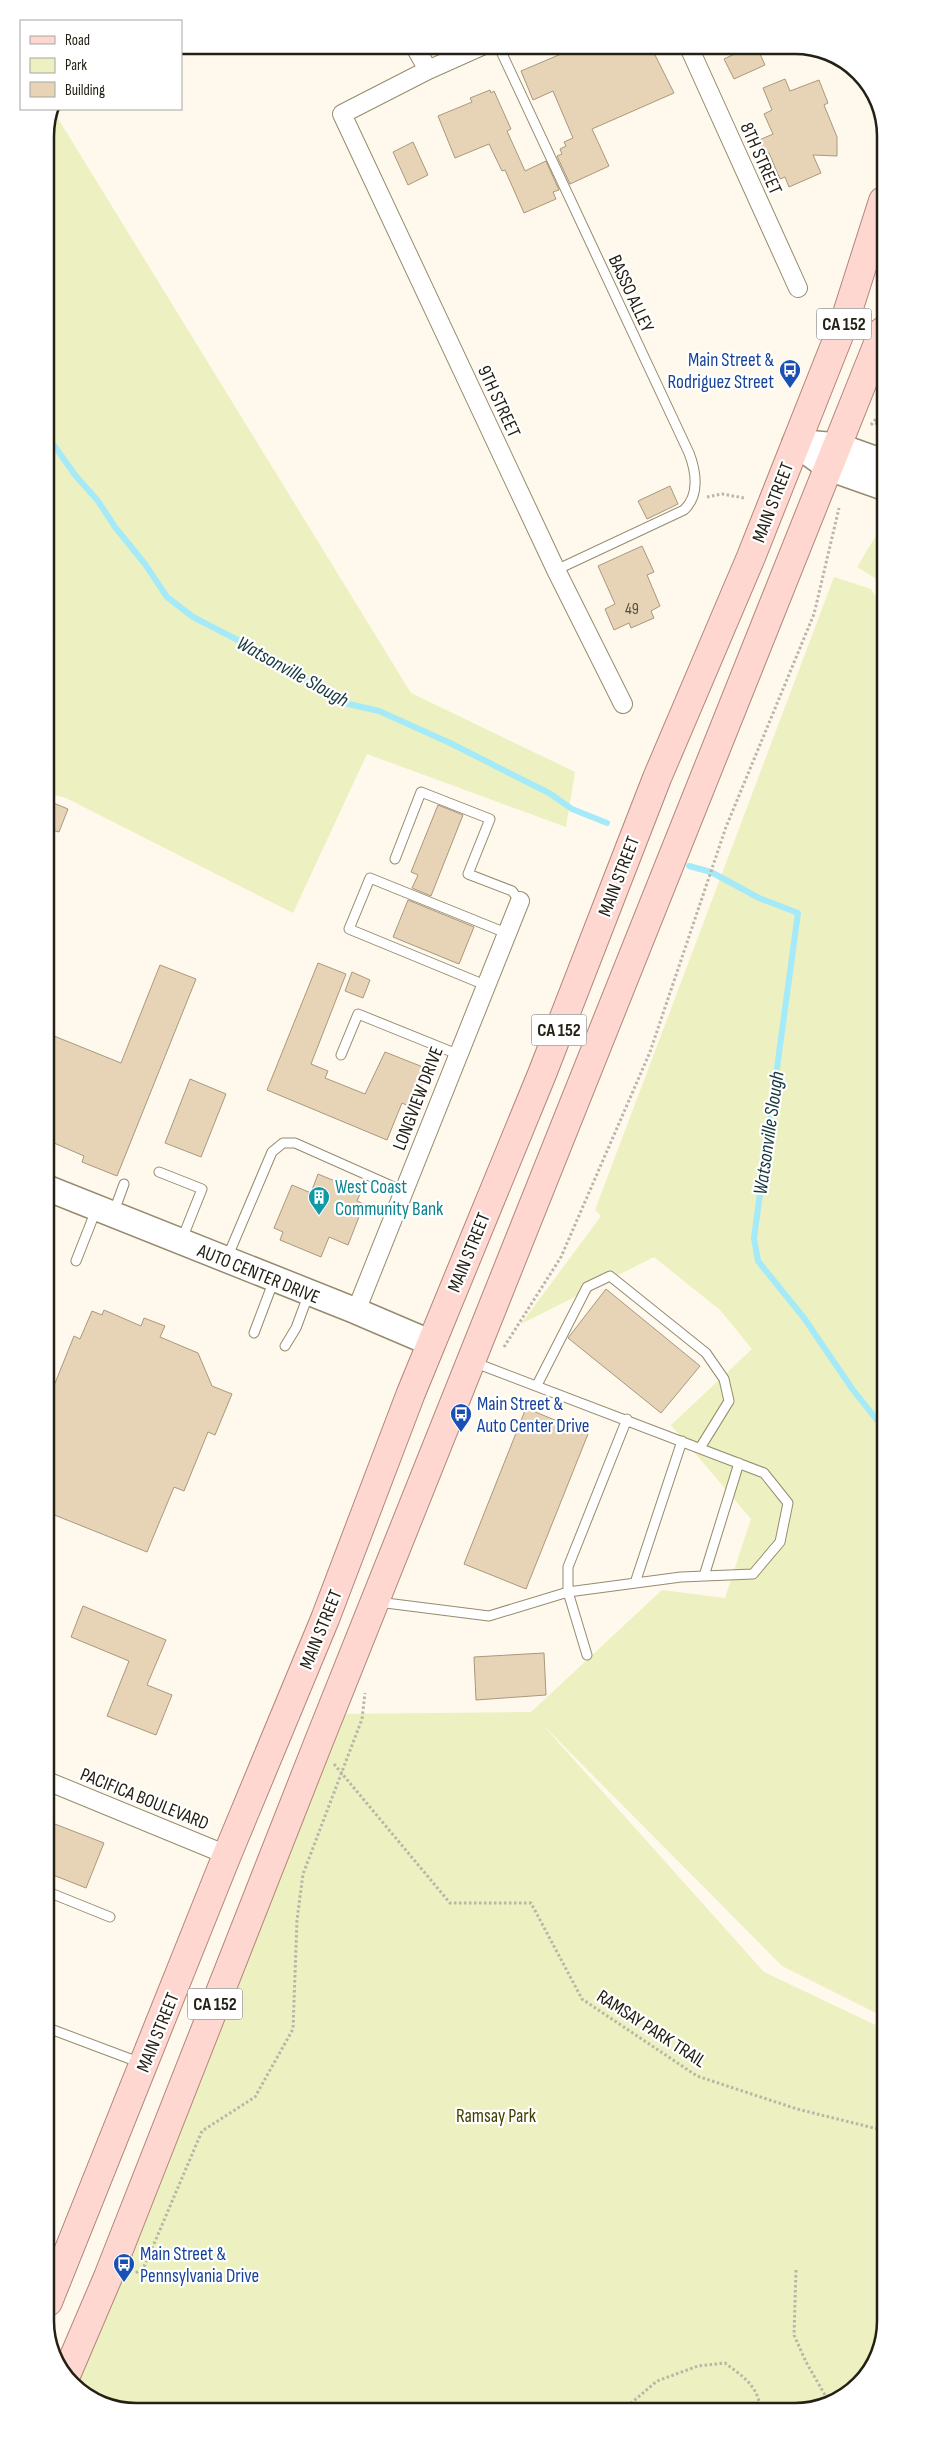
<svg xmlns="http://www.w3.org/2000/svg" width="931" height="2457" viewBox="0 0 931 2457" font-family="'Sofia Sans Condensed',sans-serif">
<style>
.green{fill:#edf0c0}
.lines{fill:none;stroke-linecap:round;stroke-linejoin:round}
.stream{stroke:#a4eaf8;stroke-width:6}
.building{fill:#e7d4b6;stroke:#aa987d}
.lane-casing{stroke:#968b6d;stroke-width:11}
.street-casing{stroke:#968b6d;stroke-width:20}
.secondary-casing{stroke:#968b6d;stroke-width:28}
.primary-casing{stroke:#b2857b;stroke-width:30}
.path{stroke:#b9b5a8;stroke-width:3;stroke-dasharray:2.5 2.5;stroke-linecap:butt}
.lane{stroke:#fff;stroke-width:9}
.street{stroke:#fff;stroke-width:18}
.secondary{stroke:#fff;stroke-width:25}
.primary{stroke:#ffd7d1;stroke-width:28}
.labels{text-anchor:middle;stroke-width:4.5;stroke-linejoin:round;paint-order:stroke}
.number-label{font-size:16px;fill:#554d3c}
.shield{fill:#fff;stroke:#66635a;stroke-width:1}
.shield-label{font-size:18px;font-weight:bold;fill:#242014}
.street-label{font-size:19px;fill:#242014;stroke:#fff}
.transit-label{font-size:19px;fill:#164399;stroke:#fff;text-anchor:start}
.culture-label{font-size:19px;fill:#0d838f;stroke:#fff;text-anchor:start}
.park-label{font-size:19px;fill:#404100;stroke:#fff}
.water-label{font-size:20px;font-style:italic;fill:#16383e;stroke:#fff}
.rim{fill:none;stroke:#242014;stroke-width:2.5}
</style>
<rect width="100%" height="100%" fill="#fef9ec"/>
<!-- green -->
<path class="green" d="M54,112L411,693L575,772L566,827L367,754L293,913L66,798L46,793L45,130Z
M883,524V570L878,580L857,567Z
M834,577L871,589L884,611L886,2018L782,1966L541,1723L764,1972L886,2030V2321L867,2377L819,2409L130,2412L80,2393L73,2382L338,1714L531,1712L662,1590L725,1598L751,1519L671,1425L752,1349L720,1310L654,1257L521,1324L601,1216L595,1210Z"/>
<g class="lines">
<!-- stream -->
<path class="stream" d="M46,434L75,475L98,501L115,527L145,564L167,597L193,617L271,657L340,702L379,711L450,743L549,793L572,809L607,823
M689,866L711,872L759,898L798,913L754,1238L758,1261L804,1318L853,1390L885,1430"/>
</g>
<!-- building -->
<path class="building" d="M557,45H650L674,93L592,129L609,166L570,184L557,156L562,154L560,149L566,146L564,142L573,138L553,91L533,100L521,71L561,54Z
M753,45H756L765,65L734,79L724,59Z
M785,79L790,91L819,80L828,103L824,105L837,137V156L813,155L821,173L789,187L785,177L780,179L769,153L763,155L757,141L773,134L764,114L772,110L763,88Z
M490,90L491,93L494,91L511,129L507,131L525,171L546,161L559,190L553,192L556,199L524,213L505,170L502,171L489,144L455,158L438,116L472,102L470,98Z
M413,142L428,175L408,185L393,152Z
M670,486L678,504L647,519L638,501Z
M642,546L654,572L647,575L660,606L651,611L654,618L631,628L629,623L614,630L605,609L615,604L598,566Z
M46,800L68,809L59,832L46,828Z
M438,805L463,815L431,896L412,888L418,875L411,872Z
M408,900L474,927L459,964L393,937Z
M318,963L346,974L311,1064L328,1071L325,1078L365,1094L385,1052L428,1069L413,1108L402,1103L387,1140L267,1090Z
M160,965L196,979L117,1176L82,1162L84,1156L47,1140L46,1054L54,1036L121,1063Z
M352,972L370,980L363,998L345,991Z
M190,1079L226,1094L201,1157L165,1143Z
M318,1174L361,1192L357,1201L364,1204L348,1245L329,1237L321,1257L280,1240L283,1232L274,1228L292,1185L311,1193Z
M606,1289L700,1366L661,1413L568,1338Z
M104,1310L141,1326L144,1318L165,1326L160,1337L198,1353L212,1386L232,1394L215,1435L208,1432L184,1491L174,1487L147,1552L47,1512V1403L74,1336L80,1339L92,1311L102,1315Z
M526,1408L588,1434L526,1589L464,1564Z
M83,1606L166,1640L147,1685L172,1695L156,1735L107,1716L129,1661L71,1637Z
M544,1653L546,1695L476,1700L474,1657Z
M47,1821L104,1843L86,1888L48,1873Z"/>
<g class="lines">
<!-- lane casing -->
<g class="lane-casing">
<path id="lane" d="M498,45L689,453C696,471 700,495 684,510L556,570
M395,859L421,792L490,819L468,874L512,891L520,901
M485,985L349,929L370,878L506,933
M341,1055L358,1014L457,1054
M159,1172L202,1189L182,1239
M113,1214L124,1184
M227,1258L272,1152L283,1143H295L403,1191
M76,1261L96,1210
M254,1333L274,1280
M285,1346L296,1328L309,1293
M537,1385L587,1287L610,1276L706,1353L724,1379L729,1401L700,1448
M704,1576L739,1463
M635,1583L682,1441
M378,1602L489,1616L568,1592L681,1577L753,1574L780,1542L788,1503L764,1473L473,1362
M587,1655L568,1592V1567L627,1419
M48,1892L110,1917
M48,2028L141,2063
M221,2411H254"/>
</g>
<!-- street casing -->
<g class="street-casing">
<path id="street" d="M414,45L428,70
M484,45L428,70L342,114L556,570L623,704
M688,45L798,288
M356,1311L520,901
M47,1781L227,1855"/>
</g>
<!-- secondary casing -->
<g class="secondary-casing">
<path id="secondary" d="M795,443L829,468L883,487
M816,444L838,446L883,462
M47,1188L356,1311L431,1343"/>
</g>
<!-- primary casing -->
<g class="primary-casing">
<path id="primary" d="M48,2302L227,1855L325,1619L411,1393L542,1074L657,778L751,557L845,320L883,201
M67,2373L108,2277L317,1746L883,331"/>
</g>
<!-- path -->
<path class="path" d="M875,423L883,425
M871,425L883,410
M707,497L722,494L744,498
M504,1347L561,1257L650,1052L726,827L814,614L839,508
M334,1764L450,1903H531L582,1999L697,2076L797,2109L886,2131
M796,2270L794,2335L806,2362L829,2402
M136,2273L145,2265L202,2131L255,2097L293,2029L297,1920L303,1874L362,1719L365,1693
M819,2409L869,2372
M623,2410L657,2381L698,2366L725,2363C741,2375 759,2386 760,2409"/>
<!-- lane -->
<use href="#lane" class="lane"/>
<!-- street -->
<use href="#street" class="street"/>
<!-- secondary -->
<use href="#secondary" class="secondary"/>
<!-- primary -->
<use href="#primary" class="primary"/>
</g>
<!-- icons -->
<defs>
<g id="bus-pin" transform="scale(1.125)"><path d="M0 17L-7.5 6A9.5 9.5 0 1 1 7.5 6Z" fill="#1a4fb4" stroke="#fff"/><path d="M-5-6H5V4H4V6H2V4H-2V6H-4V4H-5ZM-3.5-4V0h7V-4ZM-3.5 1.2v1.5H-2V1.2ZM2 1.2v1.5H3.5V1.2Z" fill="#fff"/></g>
<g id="building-pin" transform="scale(1.125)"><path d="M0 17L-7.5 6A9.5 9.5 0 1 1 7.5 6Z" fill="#0f9aa8" stroke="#fff"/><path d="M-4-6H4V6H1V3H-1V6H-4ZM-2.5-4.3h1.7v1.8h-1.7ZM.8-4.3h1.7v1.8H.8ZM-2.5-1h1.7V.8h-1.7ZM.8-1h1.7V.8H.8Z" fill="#fff"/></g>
</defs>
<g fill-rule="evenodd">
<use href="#bus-pin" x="790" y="370"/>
<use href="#building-pin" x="319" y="1197"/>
<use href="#bus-pin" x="461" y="1414"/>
<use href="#bus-pin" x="124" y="2264"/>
</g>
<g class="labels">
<!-- number labels -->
<g class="number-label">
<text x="632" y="614">49</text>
</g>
<!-- shield labels -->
<g class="shield">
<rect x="816.5" y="308.5" width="55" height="31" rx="4"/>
<rect x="531.5" y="1014.5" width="55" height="31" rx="4"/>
<rect x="187.5" y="1988.5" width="55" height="31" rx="4"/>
</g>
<g class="shield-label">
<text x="844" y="330">CA 152</text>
<text x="559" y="1036">CA 152</text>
<text x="215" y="2010">CA 152</text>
</g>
<!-- street labels -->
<g class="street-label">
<text transform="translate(762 158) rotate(66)" y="7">8TH STREET</text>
<text transform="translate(632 293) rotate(65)" y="7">BASSO ALLEY</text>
<text transform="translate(500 401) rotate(65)" y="7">9TH STREET</text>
<text transform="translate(772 502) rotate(-69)" y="7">MAIN STREET</text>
<text transform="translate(618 876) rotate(-69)" y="7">MAIN STREET</text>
<text transform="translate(417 1098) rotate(-69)" y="7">LONGVIEW DRIVE</text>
<text transform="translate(468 1252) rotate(-68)" y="7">MAIN STREET</text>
<text transform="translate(259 1273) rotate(22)" y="7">AUTO CENTER DRIVE</text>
<text transform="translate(320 1629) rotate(-68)" y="7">MAIN STREET</text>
<text transform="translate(145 1798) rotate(22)" y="7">PACIFICA BOULEVARD</text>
<text transform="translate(652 2028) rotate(33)" y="7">RAMSAY PARK TRAIL</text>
<text transform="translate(157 2032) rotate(-68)" y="7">MAIN STREET</text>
</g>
<!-- transit labels -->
<g class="transit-label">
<text x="774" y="366" text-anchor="end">Main Street &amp;<tspan x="774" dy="22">Rodriguez Street</tspan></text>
<text x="477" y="1410">Main Street &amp;<tspan x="477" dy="22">Auto Center Drive</tspan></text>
<text x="140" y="2260">Main Street &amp;<tspan x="140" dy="22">Pennsylvania Drive</tspan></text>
</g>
<!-- culture labels -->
<g class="culture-label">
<text x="335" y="1193">West Coast<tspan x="335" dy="22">Community Bank</tspan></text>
</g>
<!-- park labels -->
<g class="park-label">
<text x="496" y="2122">Ramsay Park</text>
</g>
<!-- water labels -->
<g class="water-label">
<text transform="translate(293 671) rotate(29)" y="7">Watsonville Slough</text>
<text transform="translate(768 1133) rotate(-82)" y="7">Watsonville Slough</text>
</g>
</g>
<!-- crop -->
<path d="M0 0H931V2457H0ZM136 54H795A82 82 0 0 1 877 136V2321A82 82 0 0 1 795 2403H136A82 82 0 0 1 54 2321V136A82 82 0 0 1 136 54Z" fill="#fff" fill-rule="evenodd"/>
<path class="rim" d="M136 54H795A82 82 0 0 1 877 136V2321A82 82 0 0 1 795 2403H136A82 82 0 0 1 54 2321V136A82 82 0 0 1 136 54Z"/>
<!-- legend -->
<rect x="20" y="20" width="162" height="90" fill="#ffffff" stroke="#a7a6a1"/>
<rect x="30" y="36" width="25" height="8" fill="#ffd7d1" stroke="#a7a6a1"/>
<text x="65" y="45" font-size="15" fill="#242014">Road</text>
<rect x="30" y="58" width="25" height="15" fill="#edf0c0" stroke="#a7a6a1"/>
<text x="65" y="70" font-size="15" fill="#242014">Park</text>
<rect x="30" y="82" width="25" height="15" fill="#e7d4b6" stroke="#a7a6a1"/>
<text x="65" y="95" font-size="15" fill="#242014">Building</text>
</svg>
